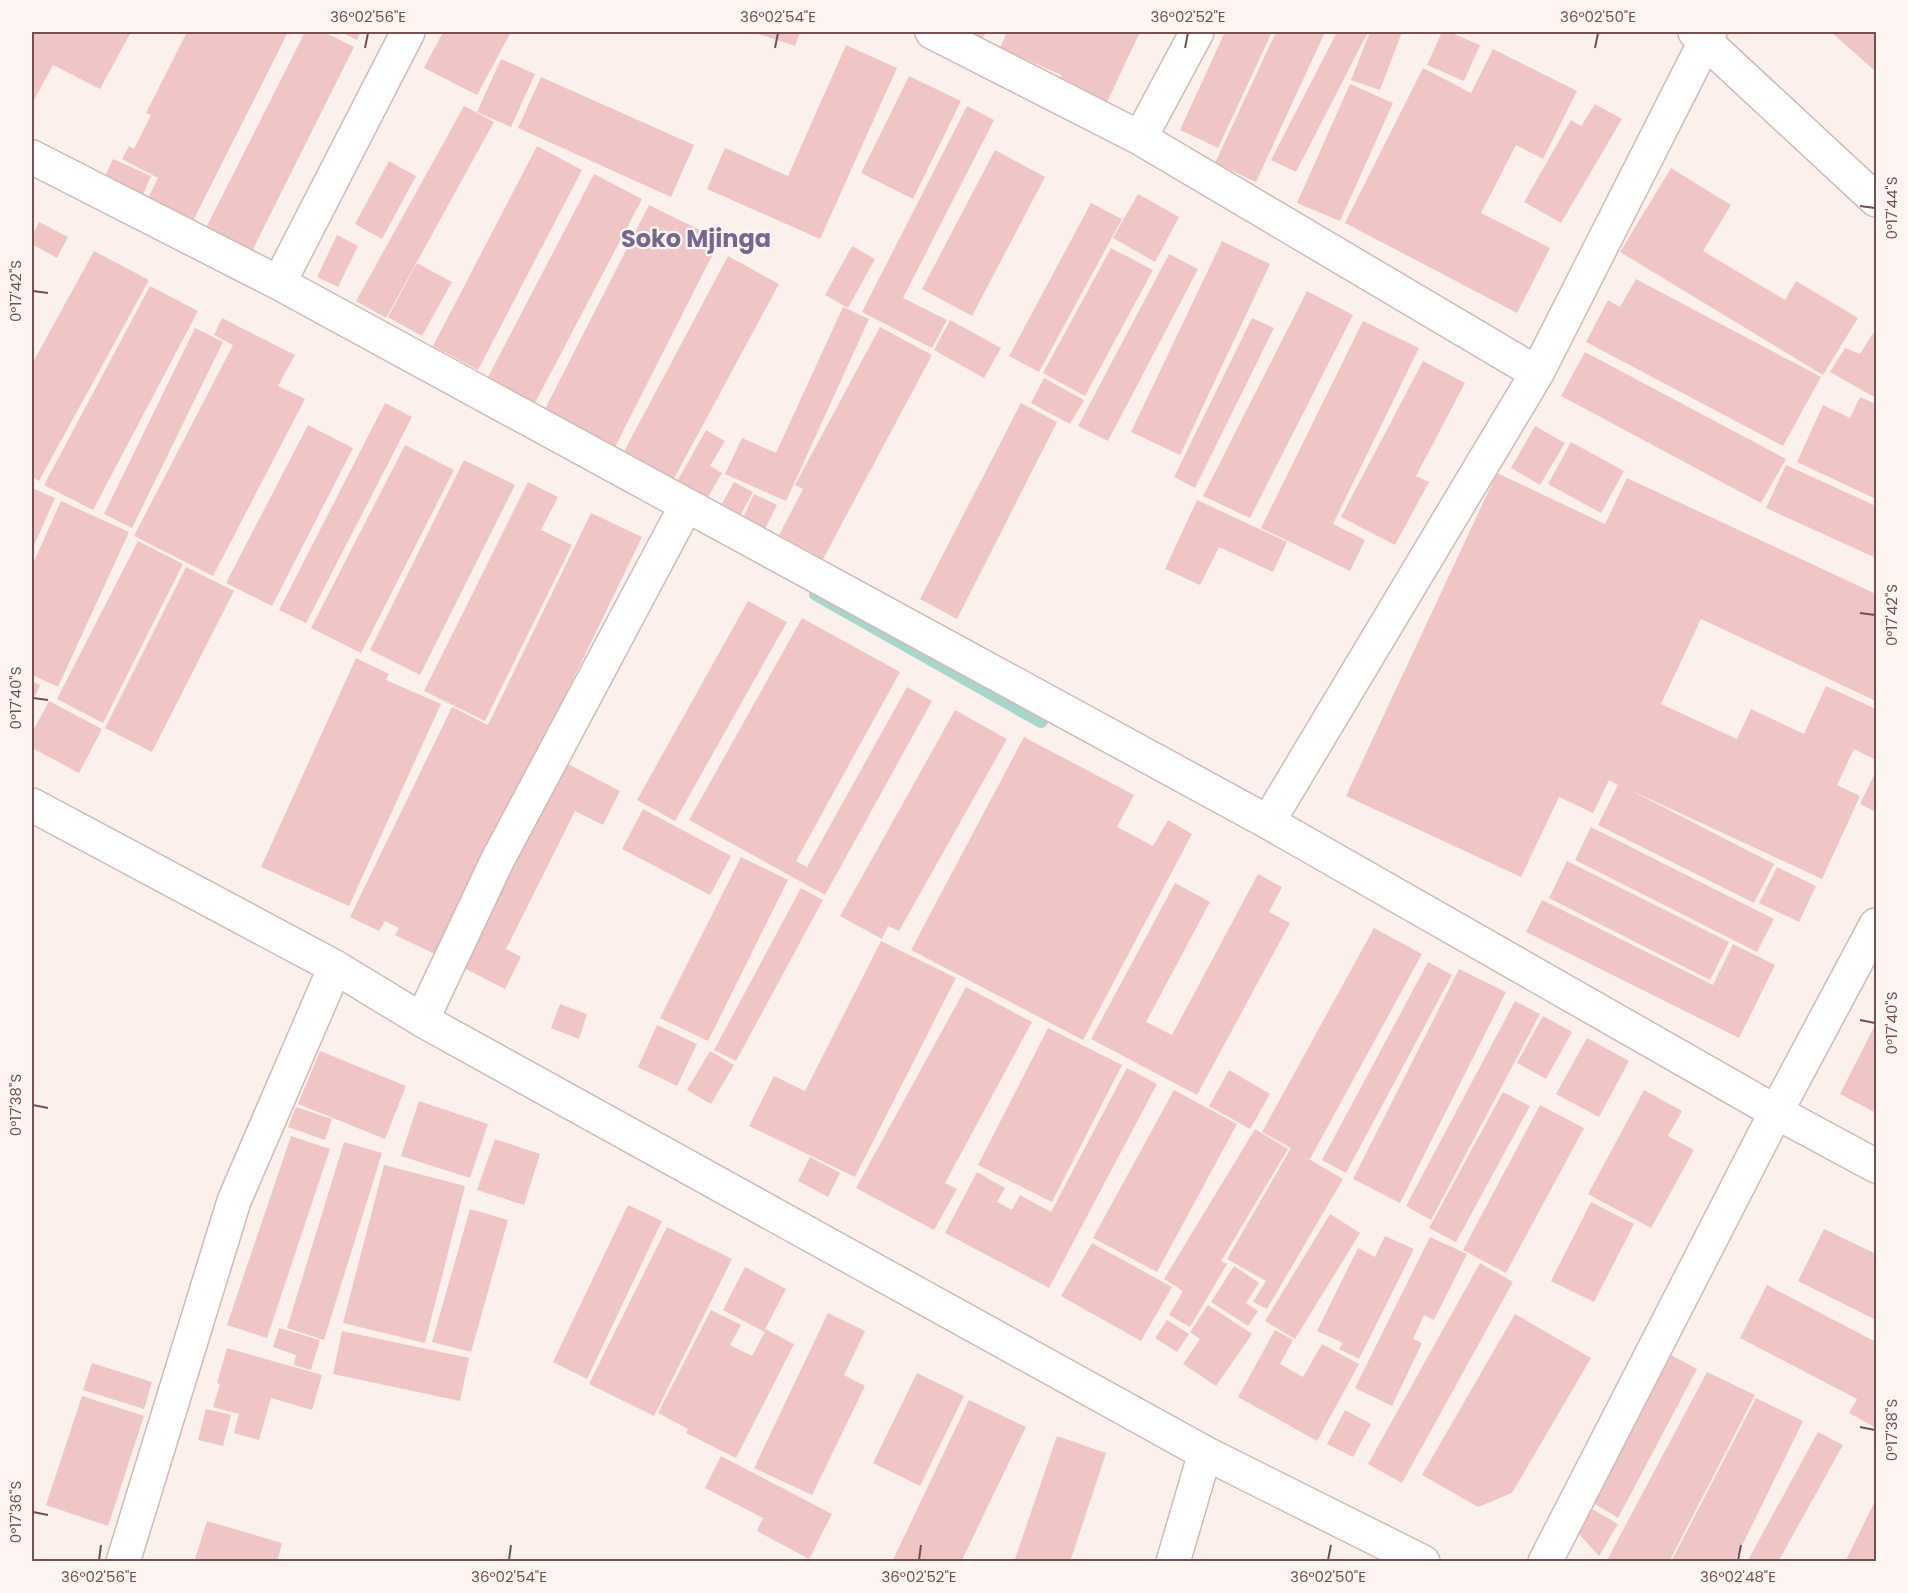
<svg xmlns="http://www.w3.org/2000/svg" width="1908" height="1593" viewBox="0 0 1908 1593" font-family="Poppins,sans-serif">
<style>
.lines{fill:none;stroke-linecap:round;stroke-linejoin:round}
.stream{stroke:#a8d5cc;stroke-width:14}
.building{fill:#efc6c5}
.street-casing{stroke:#d2b9b7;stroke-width:36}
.street{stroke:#fff;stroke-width:33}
.ticks{fill:none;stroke:#765050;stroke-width:2}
.labels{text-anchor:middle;stroke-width:4.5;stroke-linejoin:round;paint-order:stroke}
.quarter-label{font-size:24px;font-weight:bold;fill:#746891;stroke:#fef5f2}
.neatline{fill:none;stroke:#765050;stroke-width:2}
.ticks-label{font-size:15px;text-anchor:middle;fill:#765050}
</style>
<rect width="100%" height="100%" fill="#fbf0ec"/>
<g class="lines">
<!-- stream -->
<path class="stream" d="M816,594L1041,721"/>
</g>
<!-- building -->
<path class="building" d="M32,32H131L100,89L53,65L34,100L32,98Z
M187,32H288L192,223L147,200L158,178L122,159L129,146L134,149L151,115L146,113Z
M305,32H324L354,47L250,255L204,232Z
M341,32H361L357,40Z
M443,32H511L477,95L424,68Z
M760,32H800L795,46L759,34Z
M962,32H986L981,41Z
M1007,32H1140L1107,102L1059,81L1061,75L1000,48Z
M1225,32H1272L1218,148L1180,130Z
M1276,32H1325L1256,182L1215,163Z
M1337,32H1368L1296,172L1271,160Z
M1370,32H1402L1380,90L1351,80Z
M1442,32H1449L1480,45L1464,81L1427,65Z
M1831,32H1876V72Z
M846,45L897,68L820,239L707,189L725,148L788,176Z
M1493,49L1577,91L1543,159L1516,145L1481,213L1550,248L1517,313L1345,223L1423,68L1471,93Z
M501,59L535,74L511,127L477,112Z
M909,76L961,101L913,199L861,173Z
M541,77L694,145L671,197L518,128Z
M1350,84L1393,103L1340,221L1297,203Z
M1595,104L1622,119L1561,223L1524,202L1571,120L1581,126Z
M464,106L494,122L386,318L356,301Z
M967,106L994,120L903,298L947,320L932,348L862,312Z
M537,146L582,170L478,370L433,346Z
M995,150L1045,177L972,316L922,289Z
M113,159L151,176L139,204L100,187Z
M389,161L416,176L382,239L355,224Z
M1671,168L1731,205L1703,251L1785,300L1796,281L1858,318L1823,375L1620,252Z
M594,174L642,199L535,403L487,379Z
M1138,194L1179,217L1155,262L1113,238Z
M1091,203L1122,219L1039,372L1009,356Z
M649,205L720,240L615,447L544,411Z
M39,222L68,237L57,258L32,244V237Z
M337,235L358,246L338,287L317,277Z
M1222,241L1270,264L1180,455L1131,432Z
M852,246L875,259L848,308L825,295Z
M1111,248L1153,270L1085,396L1043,373Z
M94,251L149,280L39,481L32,477V364Z
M1169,254L1198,269L1108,441L1078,426Z
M728,256L779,284L671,484L621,457Z
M417,263L452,282L422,336L388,317Z
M1636,279L1821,377L1783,446L1586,342L1608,300L1620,307Z
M150,286L198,311L93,510L44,485Z
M1307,291L1353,315L1250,518L1203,496Z
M843,307L869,319L786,501L725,474L742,438L776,453Z
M222,318L295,355L278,386L305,399L213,576L134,536L233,345L214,335Z
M1252,318L1274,328L1195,488L1174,477Z
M950,320L1001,348L984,378L934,350Z
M1363,321L1419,348L1333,524L1365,540L1350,571L1261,528Z
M880,327L932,355L823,559L779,535L803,489L795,485Z
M195,328L223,342L132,528L104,514Z
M1873,333L1876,337V398L1830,372L1845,348L1860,354Z
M1585,352L1786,459L1761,503L1561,396Z
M1423,361L1465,383L1416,476L1429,482L1395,545L1341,517Z
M1044,378L1084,400L1070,424L1031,403Z
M1860,397L1876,404V499L1797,462L1823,405L1850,418Z
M385,403L412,417L306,623L279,610Z
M1021,403L1057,422L957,619L920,599Z
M308,425L353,448L272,606L226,583Z
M1535,426L1565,443L1540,485L1511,468Z
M706,430L725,441L710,466L722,473L704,504L674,487Z
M1571,442L1624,471L1601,513L1548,484Z
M405,445L454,470L361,653L311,628Z
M464,460L515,485L420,675L370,650Z
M1786,465L1876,506V558L1766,508Z
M1497,473L1605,524L1627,478L1876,594V701L1701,619L1661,704L1737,739L1751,709L1804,734L1826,686L1876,709V760L1854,749L1837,785L1860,796L1822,879L1628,789L1774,864L1754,903L1598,825L1618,785L1609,780L1593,813L1559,797L1521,877L1346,796Z
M528,482L558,497L541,530L572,545L485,721L424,691Z
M734,482L753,492L740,516L720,507Z
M32,488L55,498L32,550Z
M754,494L777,505L765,529L743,518Z
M1197,500L1287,542L1273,572L1219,547L1200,585L1165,569Z
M61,501L129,532L58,687L32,675V566Z
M591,513L642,537L439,956L395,935L399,928L385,921L379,931L350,917L452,707L488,725Z
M138,541L183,564L103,723L57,699Z
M186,567L234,591L152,752L105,728Z
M748,601L787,622L675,821L637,800Z
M802,618L900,672L796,861L807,867L907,687L932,701L825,895L689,820Z
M356,658L389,674L386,680L441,704L349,906L261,867Z
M32,681L40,685L32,703Z
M49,701L102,729L79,773L32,748V733Z
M955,710L1007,739L899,931L888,926L882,939L840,916Z
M1024,737L1134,795L1117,827L1153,846L1168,820L1192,834L1083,1040L911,950Z
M564,762L620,791L603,825L575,811L506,949L521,957L505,989L460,966Z
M1876,771V812L1860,804Z
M643,809L731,856L710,895L622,849Z
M1591,827L1774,919L1757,952L1575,860Z
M741,857L788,880L708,1041L660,1018Z
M1567,861L1729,942L1710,980L1549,898Z
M1777,867L1816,886L1799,922L1759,903Z
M1258,874L1282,887L1269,912L1290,923L1197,1095L1091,1039L1175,883L1210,902L1146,1022L1172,1035Z
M801,888L823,900L736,1061L714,1050Z
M1542,900L1713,985L1733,944L1775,965L1739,1038L1526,932Z
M1374,928L1422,954L1310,1159L1302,1155L1343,1179L1267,1309L1253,1302L1266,1281L1227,1259L1291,1148L1262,1132Z
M881,941L956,978L855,1177L749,1126L774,1076L805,1091Z
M1428,962L1452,975L1346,1173L1322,1160Z
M1459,969L1506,992L1400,1203L1353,1179Z
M966,987L1032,1022L945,1183L957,1189L934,1230L856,1188Z
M1515,1001L1540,1014L1431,1220L1406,1206Z
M560,1004L587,1014L579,1039L551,1028Z
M1543,1016L1572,1032L1546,1079L1517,1063Z
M1876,1023V1113L1840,1094Z
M657,1025L697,1044L677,1086L638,1067Z
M1048,1028L1122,1065L1052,1202L978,1165Z
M1587,1038L1629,1061L1599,1117L1556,1094Z
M320,1051L406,1086L385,1139L298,1104Z
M710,1051L734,1065L711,1104L687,1090Z
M1127,1068L1157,1084L1049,1288L945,1233L977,1172L1005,1188L997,1202L1012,1210L1020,1195L1051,1212Z
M1229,1070L1270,1094L1250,1129L1209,1106Z
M1174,1090L1237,1124L1157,1272L1093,1238Z
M1644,1090L1682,1111L1668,1136L1694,1150L1651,1228L1588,1194Z
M1503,1092L1530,1106L1456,1242L1429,1228Z
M419,1101L488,1124L470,1178L401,1156Z
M1540,1105L1584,1128L1506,1273L1463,1250Z
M296,1107L332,1119L325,1140L288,1127Z
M1255,1129L1288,1149L1221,1261L1227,1264L1190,1327L1169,1315L1183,1291L1164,1279Z
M291,1136L330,1149L267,1338L227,1325Z
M495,1139L540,1154L524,1205L477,1190Z
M344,1142L382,1153L324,1340L287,1328Z
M810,1157L840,1173L828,1197L798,1181Z
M384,1165L465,1186L425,1343L343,1323Z
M1591,1202L1634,1224L1594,1302L1551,1281Z
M628,1205L662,1221L587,1379L553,1362Z
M470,1209L508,1220L471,1352L432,1342Z
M1330,1214L1360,1233L1295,1339L1265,1321Z
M667,1227L732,1259L654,1416L589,1384Z
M1824,1229L1876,1254V1320L1798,1281Z
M1385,1236L1414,1249L1359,1359L1339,1349L1343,1343L1317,1331L1358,1248L1375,1257Z
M1430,1237L1467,1254L1434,1320L1424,1315L1413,1339L1422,1343L1392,1406L1355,1388Z
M1092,1243L1172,1287L1141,1341L1061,1296Z
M1480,1263L1513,1282L1402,1483L1368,1464Z
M1234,1266L1259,1283L1246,1303L1258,1311L1248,1326L1211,1302Z
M745,1267L786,1289L765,1329L794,1344L736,1458L686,1433L688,1429L658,1413L711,1310L741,1325L730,1345L752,1356L765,1332L723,1310Z
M1767,1285L1876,1342V1428L1849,1413L1857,1399L1740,1338Z
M1208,1305L1252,1334L1216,1386L1183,1364L1200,1339L1190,1332Z
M828,1313L865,1331L844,1375L865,1386L812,1495L754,1468Z
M1515,1314L1591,1358L1512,1493L1478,1507L1422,1475Z
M1167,1320L1189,1334L1177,1352L1155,1338Z
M279,1328L320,1340L311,1370L294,1365L296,1355L273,1347Z
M1275,1330L1293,1340L1280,1364L1303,1377L1322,1344L1359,1364L1317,1441L1238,1397Z
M342,1331L469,1358L460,1401L333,1374Z
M227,1348L322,1375L312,1410L271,1398L259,1440L234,1433L239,1414L213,1407L220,1384L217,1383Z
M1664,1351L1697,1369L1618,1518L1587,1499Z
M92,1363L152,1382L144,1409L83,1390Z
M1707,1372L1755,1395L1669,1562H1606Z
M917,1373L964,1396L920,1486L873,1463Z
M82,1396L144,1416L108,1526L46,1505Z
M1756,1398L1803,1421L1734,1562H1671Z
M969,1400L1026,1427L961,1562H892Z
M206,1409L231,1415L223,1446L198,1440Z
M1345,1410L1371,1424L1353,1457L1327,1444Z
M1818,1432L1843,1445L1778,1562H1747Z
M1057,1436L1106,1453L1070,1562H1014Z
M721,1456L832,1514L809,1559L757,1531L763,1518L705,1488Z
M1876,1499V1562H1845Z
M1592,1509L1618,1524L1599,1556L1578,1533Z
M207,1521L282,1543L277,1562H194Z"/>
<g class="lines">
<!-- street casing -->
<g class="street-casing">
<path id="street" d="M932,32L1140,138L1537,373
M1695,32L1876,200
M1140,138L1197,32
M32,157L279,283L1268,822L1776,1112L1876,1166
M279,283L408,32
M32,805L335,967L422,1020L1205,1453L1423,1562
M1268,822L1537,373L1710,32
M422,1020L497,861L686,506
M123,1562L234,1201L335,967
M1173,1562L1205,1453
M1545,1562L1776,1112L1876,925"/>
</g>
<!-- street -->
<use href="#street" class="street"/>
</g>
<!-- ticks -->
<path class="ticks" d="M365,48L368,33M775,48L778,33M1185,48L1188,33M1595,48L1598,33M1860,206L1875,208M33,291L48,293M1860,613L1875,615M33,698L48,700M1860,1020L1875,1023M33,1105L48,1108M1860,1427L1875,1430M33,1512L48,1515M99,1560L101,1545M509,1560L511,1545M919,1560L921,1545M1328,1560L1331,1545M1738,1560L1741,1545"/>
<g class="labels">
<!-- quarter labels -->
<g class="quarter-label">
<text x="696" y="247">Soko Mjinga</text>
</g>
</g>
<!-- border -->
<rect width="1908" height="1593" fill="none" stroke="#fef5f2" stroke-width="66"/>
<rect x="33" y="33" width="1842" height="1527" class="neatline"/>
<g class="ticks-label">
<text x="368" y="22">36°02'56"E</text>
<text x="778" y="22">36°02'54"E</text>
<text x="1188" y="22">36°02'52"E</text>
<text x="1598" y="22">36°02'50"E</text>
<text transform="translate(1892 208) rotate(-90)" y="5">0°17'44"S</text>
<text transform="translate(16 291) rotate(-90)" y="5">0°17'42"S</text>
<text transform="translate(1892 615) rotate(-90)" y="5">0°17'42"S</text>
<text transform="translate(16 698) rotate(-90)" y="5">0°17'40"S</text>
<text transform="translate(1892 1023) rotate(-90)" y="5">0°17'40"S</text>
<text transform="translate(16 1105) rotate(-90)" y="5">0°17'38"S</text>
<text transform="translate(1892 1430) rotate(-90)" y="5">0°17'38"S</text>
<text transform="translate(16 1512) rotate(-90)" y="5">0°17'36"S</text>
<text x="99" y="1582">36°02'56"E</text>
<text x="509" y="1582">36°02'54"E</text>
<text x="919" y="1582">36°02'52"E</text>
<text x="1328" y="1582">36°02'50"E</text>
<text x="1738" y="1582">36°02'48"E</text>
</g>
</svg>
